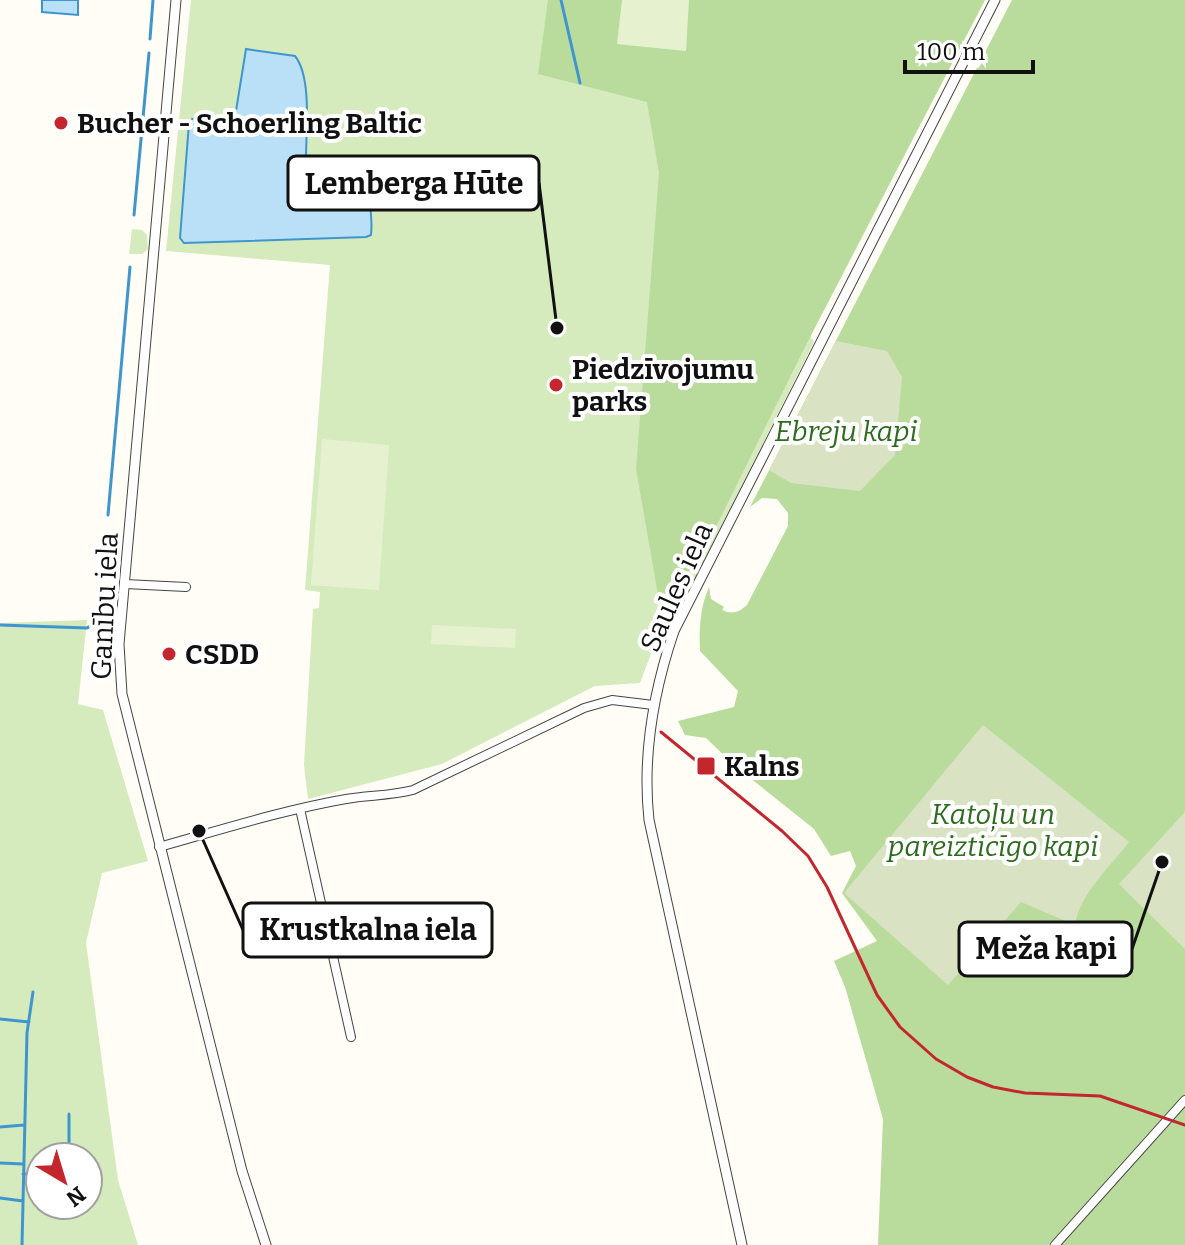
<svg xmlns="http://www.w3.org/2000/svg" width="1185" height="1245" viewBox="0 0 1185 1245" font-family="Bitter,serif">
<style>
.green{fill:#d5ebbd;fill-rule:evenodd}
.forest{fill:#b9dc9c}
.cemetery{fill:#d9e3c4}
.pitch{fill:#e6f2cf}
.water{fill:#b9e0f7;stroke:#3f96cf;stroke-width:2}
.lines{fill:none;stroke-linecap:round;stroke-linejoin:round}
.stream{stroke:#3f96cf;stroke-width:3}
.minor-casing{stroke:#444;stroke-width:10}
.tertiary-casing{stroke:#444;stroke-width:11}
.minor{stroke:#fff;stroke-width:8}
.tertiary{stroke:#fff;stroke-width:9}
.rail{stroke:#c4262e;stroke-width:3}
.poi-dot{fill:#c4262e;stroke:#fff;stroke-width:3}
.labels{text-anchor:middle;stroke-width:8;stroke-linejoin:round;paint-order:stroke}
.poi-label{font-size:28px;font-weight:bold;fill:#111;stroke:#fff;text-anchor:start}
.park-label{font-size:28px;font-style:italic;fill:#2f6b1f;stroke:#fff}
.street-label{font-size:28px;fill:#111;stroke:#fff}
.leader{fill:none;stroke:#111;stroke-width:3}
.callout-dot{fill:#111;stroke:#fff;stroke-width:3}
.callout{fill:#fff;stroke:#111;stroke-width:3}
.callout-label{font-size:30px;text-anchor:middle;font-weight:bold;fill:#111}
</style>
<rect width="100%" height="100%" fill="#fffdf5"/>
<!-- green -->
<path class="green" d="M191,0H707L784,291L814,342L691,586L671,601L640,683L595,686L442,764L308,799L304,765L313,609L319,608L320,592L305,590L330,265L166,251Z
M132,229L142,230L147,235L148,249L142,254H129Z
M87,620L78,704L103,710L148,861L102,873L86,943L118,1180L138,1245H0V623ZM40,1157H88V1205H40Z"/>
<!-- forest -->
<path class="forest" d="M548,0H985L805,347L706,547L684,587L665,602L658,595L636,469L659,173L647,102L538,74Z
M1012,0H1185V1245H878L883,1119L845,987L834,961L877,941L842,893L856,866L850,851L831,856L814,829L734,765L706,738L685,735L678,721L734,707L738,691L700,651C699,630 700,607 709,587L711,599L724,607L722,610C733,615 739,612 747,605L788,526V513L777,499L762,498L750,507Z"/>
<!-- cemetery -->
<path class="cemetery" d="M836,341L887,351L902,377L895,455L860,491L791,483L769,470Z
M983,725L1129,842C1110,867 1080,893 1075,925L1021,902L948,985L844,893Z
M1185,812V949L1119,884Z"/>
<!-- pitch -->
<path class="pitch" d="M622,0H689L686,51L617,44Z
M322,439L389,445L379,590L311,585Z
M432,625L516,629L515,648L431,644Z"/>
<!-- water -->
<path class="water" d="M42,0H78V15L42,12Z
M246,49L295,56C312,77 306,131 306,158L312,166L355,169C369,186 373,214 371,235L366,237L184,243L180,238L189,123L192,119L235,117Z"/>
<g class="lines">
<!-- stream -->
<path class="stream" d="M561,0L580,83
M150,39L153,0
M134,215L149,53
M108,515L130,267
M0,625L87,628L94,623L97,612
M0,1019L29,1022
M0,1127L24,1125
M69,1157V1114
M0,1163L23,1164
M23,1174H40
M0,1198L23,1201
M22,1245L27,1033L33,992"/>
<!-- minor casing -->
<g class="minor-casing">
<path id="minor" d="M125,584L186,587
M300,809L351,1037
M159,847C220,830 283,810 346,799C368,795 390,796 413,790L584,708L612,700L653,705
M1055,1245L1185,1100"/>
</g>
<!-- tertiary casing -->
<g class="tertiary-casing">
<path id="tertiary" d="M176,0L119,644L122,694L242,1171L266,1245
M742,1245L649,820C642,755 653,693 674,631L995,0"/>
</g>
<!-- minor -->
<use href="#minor" class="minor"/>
<!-- tertiary -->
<use href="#tertiary" class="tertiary"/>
<!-- rail -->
<path class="rail" d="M661,732L782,831L808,856L827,887L877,995L900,1027L936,1059L967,1077L993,1087L1025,1093L1100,1096L1185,1125"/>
</g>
<!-- markers -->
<g class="poi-dot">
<circle cx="61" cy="123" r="8"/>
<circle cx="556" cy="385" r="8"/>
<circle cx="169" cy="654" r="8"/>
<rect x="696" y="756" width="20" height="20" rx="4"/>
</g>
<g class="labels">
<!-- poi labels -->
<g class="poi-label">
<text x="77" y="133">Bucher - Schoerling Baltic</text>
<text x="572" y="379">Piedzīvojumu<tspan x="572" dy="32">parks</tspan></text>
<text x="185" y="664">CSDD</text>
<text x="724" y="776">Kalns</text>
</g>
<!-- park labels -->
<g class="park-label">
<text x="846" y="441">Ebreju kapi</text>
<text x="993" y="824">Katoļu un<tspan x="993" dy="32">pareizticīgo kapi</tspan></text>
</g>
<!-- street labels -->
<g class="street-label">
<text transform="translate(676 587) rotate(-66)" y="10">Saules iela</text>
<text transform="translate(104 606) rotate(-87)" y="10">Ganību iela</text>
</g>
</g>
<!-- callouts -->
<path class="leader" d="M557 328L539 183M199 831L243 930M1162 862L1132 949"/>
<g class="callout-dot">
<circle cx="557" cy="328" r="8"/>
<circle cx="199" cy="831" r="8"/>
<circle cx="1162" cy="862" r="8"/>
</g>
<g class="callout">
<rect x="288" y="156" width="251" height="54" rx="8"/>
<rect x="243" y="903" width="249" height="54" rx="8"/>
<rect x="959" y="922" width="173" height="54" rx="8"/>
</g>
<g class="callout-label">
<text x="414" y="194">Lemberga Hūte</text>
<text x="368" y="940">Krustkalna iela</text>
<text x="1046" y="959">Meža kapi</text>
</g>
<!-- north arrow -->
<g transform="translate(64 1181) rotate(142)"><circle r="38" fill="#ffffff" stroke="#a0a0a0" stroke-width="2"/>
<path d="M0-6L14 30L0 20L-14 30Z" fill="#c4262e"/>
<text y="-12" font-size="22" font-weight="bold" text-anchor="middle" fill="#111111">N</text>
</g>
<!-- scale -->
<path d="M905 60v12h128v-12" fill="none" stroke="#111111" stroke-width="4"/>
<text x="917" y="60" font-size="24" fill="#111111" stroke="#ffffff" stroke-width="6" paint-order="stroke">100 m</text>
</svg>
